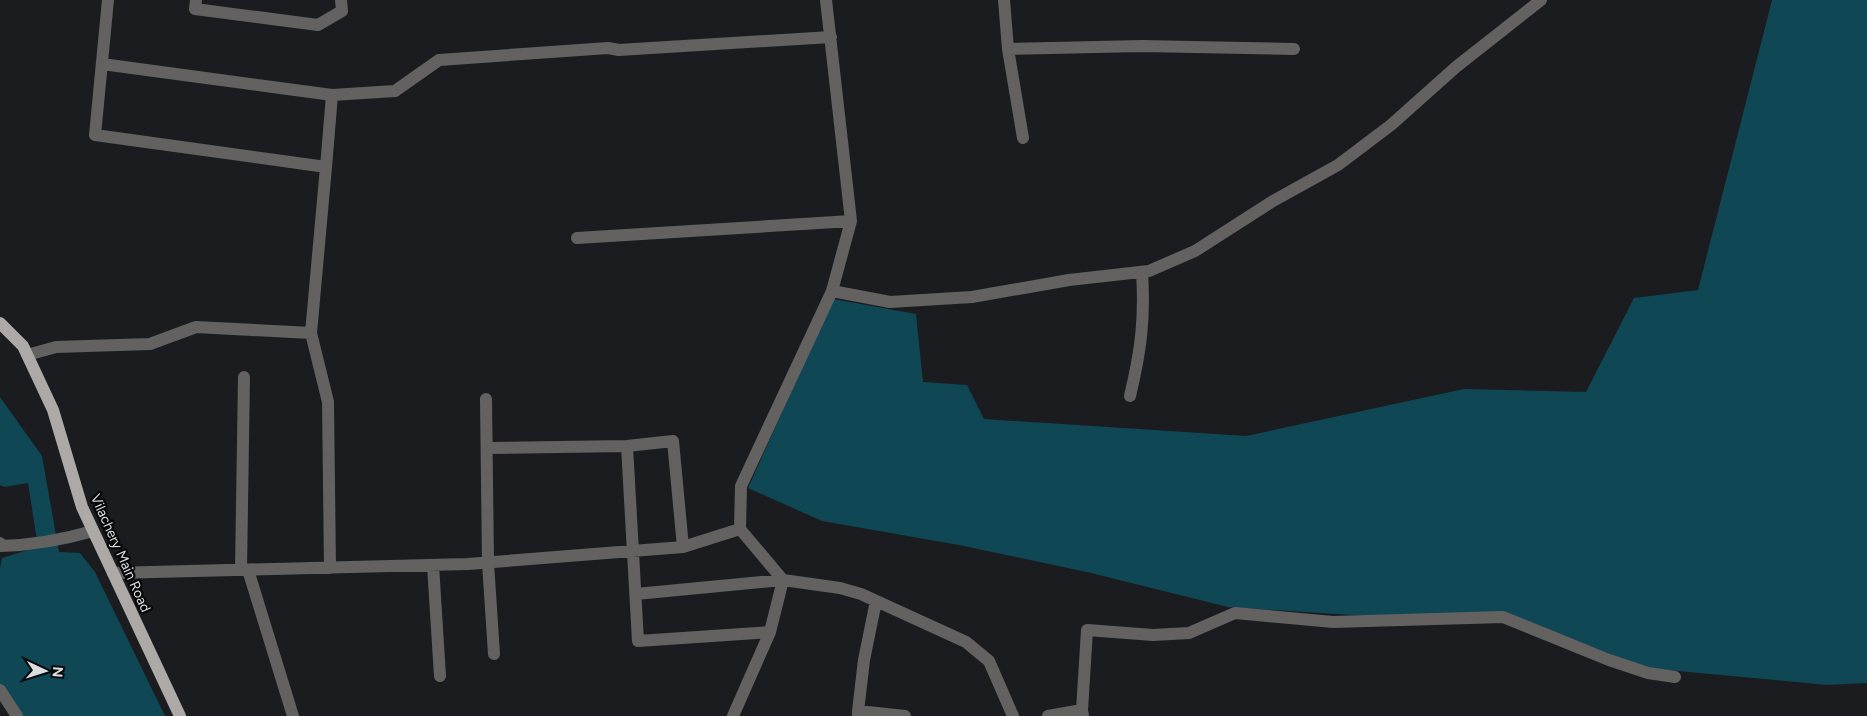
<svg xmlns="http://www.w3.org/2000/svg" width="1867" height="716" viewBox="0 0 1867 716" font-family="Figtree,sans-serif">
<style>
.water{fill:#0f4755}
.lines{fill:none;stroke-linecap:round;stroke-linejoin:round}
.minor{stroke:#636261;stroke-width:12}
.major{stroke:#aca9a7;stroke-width:12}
.labels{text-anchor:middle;stroke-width:4.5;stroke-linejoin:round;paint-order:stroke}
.street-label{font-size:14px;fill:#dcdddf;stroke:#060708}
</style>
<rect width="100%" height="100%" fill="#1b1c1f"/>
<!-- water -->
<path class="water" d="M1772,0H1867V683L1828,685L1646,668L1502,612L1415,619L1228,607L1091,573L959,545L822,521L748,488L833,299L916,314L923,382L967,385L984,419L1246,436L1464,389L1586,392L1634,298L1698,290Z
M0,397L42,456L59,552L80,553L95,572L165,716H19L0,688V568L2,558L38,547L28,483L4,487L0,485Z"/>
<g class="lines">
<!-- minor -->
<path class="minor" d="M108,0L95,135L326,167L311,333L328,402L330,568
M196,0L195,9L318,25L342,11L341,0
M1004,0L1008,49L1023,138
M1008,49L1142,46L1294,49
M102,64L332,95L326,167
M332,95L395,91L439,60L608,48L619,50L831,37
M577,238L851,221
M832,291L890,302L972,297L1069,280L1149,271L1195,251L1273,201L1338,165L1391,125L1456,67L1541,0
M27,355L56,347L150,344L196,327L311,333
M1130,396C1141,350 1145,319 1142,272
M486,399L488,563L494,654
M487,448L627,446
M0,543L1,546C34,545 62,540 93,531
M683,547L673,441L627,446L638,641L770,632
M433,565L440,676
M241,570L244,377
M248,570L293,716
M113,573L468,564L683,547L740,529L741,486L832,291L851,221L826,0
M636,594L783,580L840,588L861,594L966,642L989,661L1013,716
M0,690L17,716
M1082,710L1087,630L1153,635L1189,633L1235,613L1333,622L1503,617L1609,660L1648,673L1675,677
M858,711L864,660L876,601
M733,716L770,632L783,580L740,529
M858,716V711L905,716
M1048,716L1082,710L1083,716"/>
<!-- major -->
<path class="major" d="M0,323L23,346L53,410L82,507L180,716"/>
</g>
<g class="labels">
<!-- street labels -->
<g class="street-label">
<text transform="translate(121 553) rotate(66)" y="5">Vilachery Main Road</text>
</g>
</g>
<!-- north arrow -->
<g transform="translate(45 671) rotate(94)" stroke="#060708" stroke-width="4" paint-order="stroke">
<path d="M0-4L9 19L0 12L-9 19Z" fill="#dcdddf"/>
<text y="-8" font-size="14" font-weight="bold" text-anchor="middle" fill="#dcdddf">N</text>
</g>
</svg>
